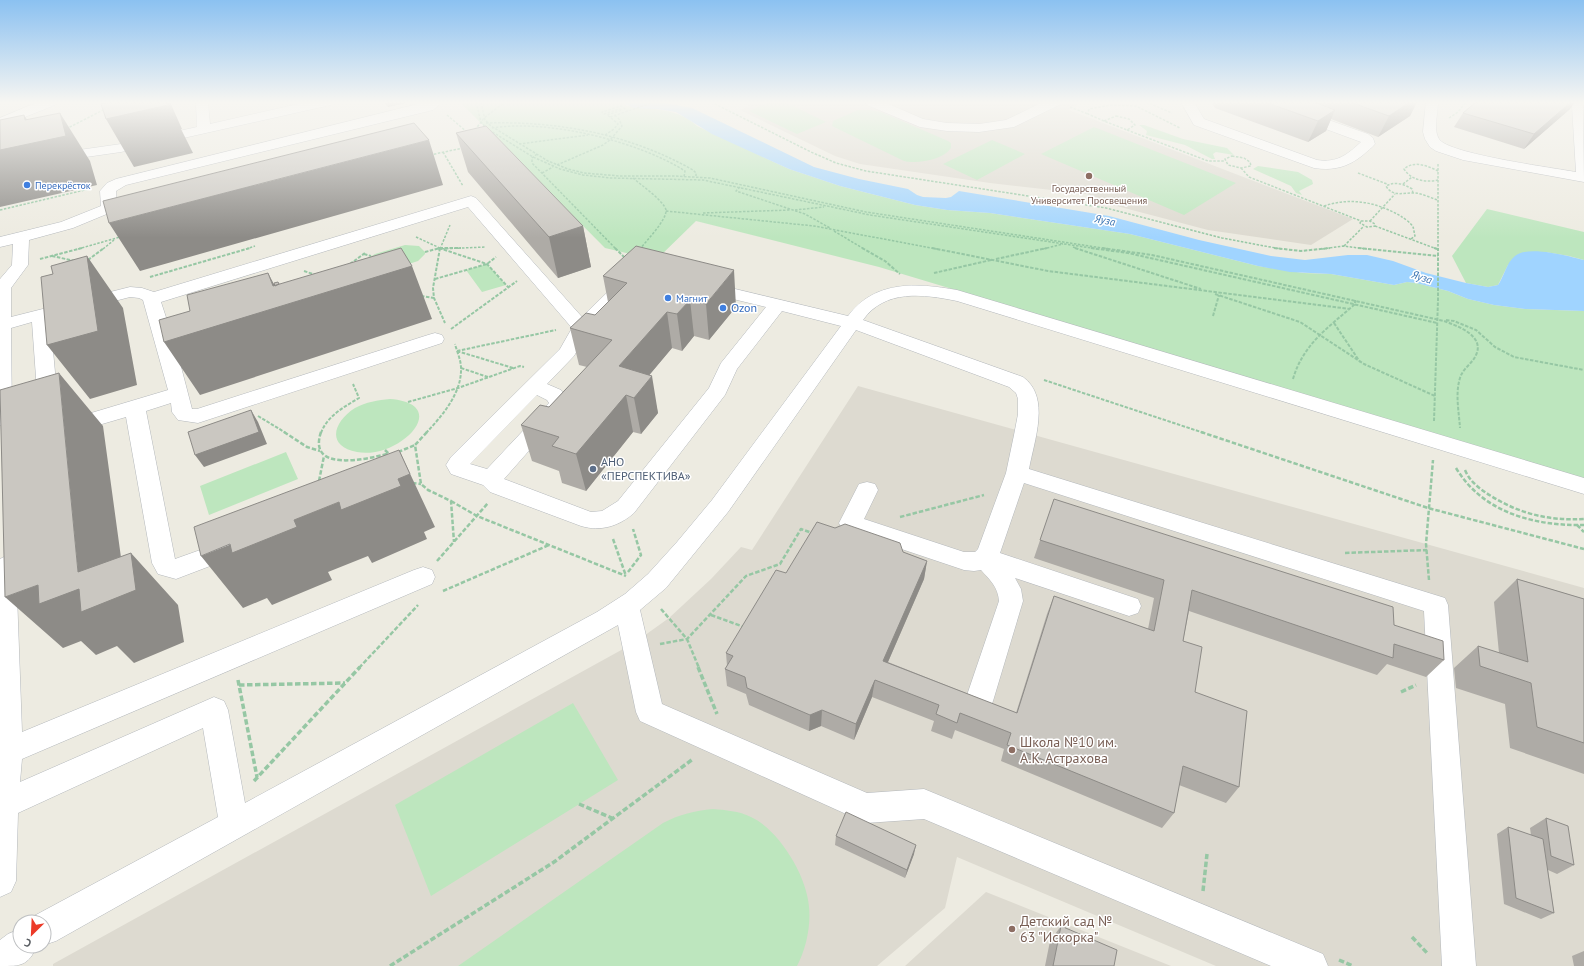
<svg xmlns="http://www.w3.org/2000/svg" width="1584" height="966" viewBox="0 0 1584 966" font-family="'PT Sans',sans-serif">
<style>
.education{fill:#dddad0}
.green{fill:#bde6be}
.water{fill:#a0d4ff}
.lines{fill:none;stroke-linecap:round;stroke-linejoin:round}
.minor-casing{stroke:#b4b8bc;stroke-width:1}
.path-far3{stroke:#96c7a4;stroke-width:1.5;stroke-dasharray:2.5 1.5;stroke-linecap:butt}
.path-far2{stroke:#96c7a4;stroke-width:2;stroke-dasharray:3.5 1.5;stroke-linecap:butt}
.path-far1{stroke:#96c7a4;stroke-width:2.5;stroke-dasharray:4.5 2;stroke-linecap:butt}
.path{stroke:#96c7a4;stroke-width:3.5;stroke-dasharray:5.5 2.5;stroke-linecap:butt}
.minor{fill:#fff;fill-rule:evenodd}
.wall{fill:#aeaba6}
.shaded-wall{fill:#8d8b87}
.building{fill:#cac7c1;stroke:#8d8b87}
.education-dot{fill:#8d6e63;stroke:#fff;stroke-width:1.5}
.shop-dot{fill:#3f7fe0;stroke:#fff;stroke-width:1.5}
.service-dot{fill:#5c6f8a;stroke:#fff;stroke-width:1.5}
.labels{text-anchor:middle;stroke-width:3;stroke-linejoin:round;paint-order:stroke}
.far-shop-label{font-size:10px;fill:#366cbe;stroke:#fff;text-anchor:start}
.far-education-label{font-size:10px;fill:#785e54;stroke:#fff}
.far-water-label{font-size:11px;font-style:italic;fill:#3b74b3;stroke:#fff}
.shop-label{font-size:12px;fill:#366cbe;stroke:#fff;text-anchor:start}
.service-label{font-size:12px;fill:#4e5e75;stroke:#fff;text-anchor:start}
.near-education-label{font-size:14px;fill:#785e54;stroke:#fff;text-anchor:start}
</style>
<rect width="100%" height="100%" fill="#edebe1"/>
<!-- education -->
<path class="education" d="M742,102H1082L1069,110L1353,219L1311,245L1208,230L1113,205L1087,194L990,183L860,164L835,156L740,110L749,106Z
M858,386L1584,588V966H1216L957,857L945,908L877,966H53V964L634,643L669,618L711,579L741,547L752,550Z
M986,892L1171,966H905Z"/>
<!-- green -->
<path class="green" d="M460,102H622L627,106C652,110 677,107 697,126L789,169L840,186L915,205L947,210L990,213L1130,234L1258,266L1303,273L1331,274L1394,285L1407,282L1416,283L1448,291L1468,299L1494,305L1525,309L1584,311V479L879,267L696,221L656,260L605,248Z
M770,102H785L826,122L797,134L749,111Z
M858,110H870L881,112L948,141L951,143V148C943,160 918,164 904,161L832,126L833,121Z
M1139,125H1144L1183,139L1227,148L1234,155L1216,152L1213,154L1215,159H1212L1185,145L1146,135L1147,131Z
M1094,127L1236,183L1184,215L1041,154Z
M992,140L1025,154L977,180L943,164Z
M1258,166L1298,172L1312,180L1313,184L1299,191L1302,195L1296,193L1291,186L1253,169Z
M1487,209L1584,232V260L1569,256L1545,252L1508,265L1498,285L1488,287L1466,283L1452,256Z
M405,245L419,246L425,252V254L418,261L384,272L365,260L375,254Z
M487,264L506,285L482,292L466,270Z
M390,399C454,404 399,460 357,452C326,446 333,422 355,408C366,402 378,400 390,399Z
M286,452L298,479L209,515L200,486Z
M573,703L618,780L431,896L395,805Z
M713,809C725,810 739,811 751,817C779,830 807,876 809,907C811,926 806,949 797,966H458L663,823C680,814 694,811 713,809Z"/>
<!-- water -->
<path class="water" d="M622,102H659L692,108L814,167L859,179L908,189L917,195L923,197L946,198L951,197L959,191L1109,216L1199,240L1271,256L1305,260L1348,255H1367L1393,261L1426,273L1466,283L1488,287L1498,285C1504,277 1506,263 1515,256C1528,245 1568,256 1584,260V311L1525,309L1494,305L1468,299L1448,291L1416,283L1407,282L1394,285L1331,274L1290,272L1258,266L1130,234L990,213L947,210L915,205L840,186L789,169L712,134L676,112L657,109L634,108Z"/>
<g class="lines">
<!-- minor casing -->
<g class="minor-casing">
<path id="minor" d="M38,102H56L55,105L0,127V118Z
M196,102H208L210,124L307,102H332L331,105L326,106L121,152L65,160L0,174V166L65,152L121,144L197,127Z
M426,102H442L433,110L126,185L116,191L117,208L114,211L73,228L29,240L28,265L11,288V317L130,287L142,288L154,292L471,196L476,198L582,317L622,278L628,277L634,278L637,282L588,331L574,356L547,384L561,390L569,403L564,411L504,479L591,512L602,511L618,501L709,388L721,363L766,307L700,291L697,287L700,283L706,282L848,316C875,280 916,283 957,290L1584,478V494L957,301C923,294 885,289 863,320L1023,377C1051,397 1034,441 1029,469L1445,598L1448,605L1476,966H1442L1424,611L1024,483L1000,553L1138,599L1141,606L1138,613L1129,616L1015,578L1021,589L1023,601L993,701L989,710L979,713L969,710L965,701L999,601C998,587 990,580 981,570L974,571L964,570L842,529L839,523L859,484L867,482L875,484L878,490L864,519L964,552H975L978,549L1006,473L1014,435L1018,414V399L1016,393L1009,387L856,330L728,512L666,588L640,610L662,704L867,793L924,789L1323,954L1328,966H1271L924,819L866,823L640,721L636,712L618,625L56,941L44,945V922H31L32,917L218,817L203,728L18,813L16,881L11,892L0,897V559L4,557L12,560L16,567L22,732L414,570L423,567L432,570L435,577L432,584L22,759L20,782L214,697L224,701L228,710L245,803L597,612L625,594L648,574L677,542L712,500L841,326L782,311L737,369L725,395L634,513C619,526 601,532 581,526L490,492L483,485L451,474L446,465L451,457L560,349L572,328L468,207L161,302L176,348L202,340L209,342L211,346L209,350L179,359L192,409H197L428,335L435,333L442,335L444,339L442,343L198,423L178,420L172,412L171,403L146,411L175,559L231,539L239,541L243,548L239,555L176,579L158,574L152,563L126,417L68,434L61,432L58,427L61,422L168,390L143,300L139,298L130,297L50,318L58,405L55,410L48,412L41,410L38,405L32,322L11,328L12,419L9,424L0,425V279L12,265L13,244L0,247V237L61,222L101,206L100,191L107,183L116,179ZM537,395L547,400L549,403L487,469L470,464Z
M866,102H884L923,119L947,123L979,124L1006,120L1043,102H1060L1059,105L1014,127L979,132L947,131L920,127L867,105Z
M1181,102H1194L1204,119L1317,160C1337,163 1347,155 1361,142L1285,114L1280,108L1282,102H1298L1294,107L1295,108L1368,134L1373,138L1375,144C1372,148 1367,151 1363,155C1348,167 1334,171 1314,168L1194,125Z
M1426,102H1438C1438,113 1433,130 1439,139C1448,154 1555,168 1576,172L1572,106L1566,105L1565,102H1583L1584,182L1463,160L1436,151L1430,147L1425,139L1423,132Z
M20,929V946H37C28,966 21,966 0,966V940L8,934Z"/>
</g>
<!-- path-far3 -->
<path class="path-far3" d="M476,102L481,122L486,128L533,157L560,169L583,175L611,178L703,180L870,215L1098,249
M481,102L485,120L491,126L548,161L568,169L584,173L620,176H675L710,178L866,212L1109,249
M711,102L811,152L836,163L866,171L1106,208L1222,238L1281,249
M1146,102L1172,113
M1070,107L1088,114
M447,115L467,132
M1116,116L1129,119L1135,125L1127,130L1104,121Z
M610,117L607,115L622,110L619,109L604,114L602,112L621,106L628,111
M1449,118L1458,112L1466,102
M1104,121L1088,114L1089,109L1111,105L1136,106L1180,128
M486,123C559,121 629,134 693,170L696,173V176
M492,128C547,119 638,141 685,171L684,177
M66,129L105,109
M475,130L484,118L505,102
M1127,130L1208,161H1225
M605,135L614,129L618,124L610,117L655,102
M519,144L588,135
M443,152L463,186
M537,154L532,158V163L616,249
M430,155L463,148
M1232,156L1244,158L1250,162L1251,166L1241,168L1228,165L1225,159Z
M1438,164V249
M557,165L603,145L610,140L622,126L619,119L614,115
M1241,168L1249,177L1361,221
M1438,171C1428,166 1414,160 1404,169C1411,180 1425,183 1438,180
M542,173L553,167
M1358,173L1387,184
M633,178C641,185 664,201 666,210C667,220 646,241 640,249
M1403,184L1412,177
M740,187L736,191L805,214L830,228
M1413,193L1412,189C1404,184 1395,181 1386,186C1393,198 1404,192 1416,193C1423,194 1431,198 1438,200
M1324,206C1350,197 1378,202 1402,217C1405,219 1411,223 1413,227C1414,229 1414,233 1415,236L1411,239
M0,210L89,189
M795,210L824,207
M666,211L814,226L937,249
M703,213L790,210
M1361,221H1370L1375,224V226L1367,227L1360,223Z
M1370,221L1395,194
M1375,226L1437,249
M834,231L864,249
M416,237L442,249
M1344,246L1364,226
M1073,247L1078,249
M78,249L120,237
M103,249L114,240
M246,249L255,246
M438,249L486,247
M440,249L450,225
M1043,249L1063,244
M1322,249L1343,246L1367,249"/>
<!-- path-far2 -->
<path class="path-far2" d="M439,248L487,264L508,287
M440,248L433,288L434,298L445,323
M615,248L626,259
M862,248L885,261L900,274
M932,248L1048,271L1350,309
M1075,248L1201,289
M1091,248L1128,253L1437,323
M1102,248L1152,255L1444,321C1458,326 1485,336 1476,355C1472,364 1463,368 1460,378C1455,394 1459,412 1460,428
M1274,248L1301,251L1330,248
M1358,248L1438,256
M1434,248L1438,249
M639,250L641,248
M425,252L440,248H461
M364,254L371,256
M52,256L75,261
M40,259L82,248
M996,259L1047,248
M88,260L104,248
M350,264L365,253
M304,271L316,275
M934,273L991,260
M150,277L250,248
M435,279L487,264L496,257
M1215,294L1300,322L1364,364L1435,396
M421,296L434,298
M1213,316L1219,295
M1446,320L1454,321L1476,330L1495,347L1514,357L1584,370
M1334,323L1360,362
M451,329L517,281
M457,351L556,330
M457,351L513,368
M461,368L488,377
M1293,379C1303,344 1329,327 1355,304V300
M1044,380L1204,433
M408,402L458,388L520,366L524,367
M258,416L286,433
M1434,421L1438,300V248
M321,433C327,416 344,407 359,398L353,384
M426,433C442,416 462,393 461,368C461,360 457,352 455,344"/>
<!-- path-far1 -->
<path class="path-far1" d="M284,432L307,447L320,451
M321,432C307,473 367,459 387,454
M427,432L415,445L421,484L428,490L451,501L454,542
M1201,432L1428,508L1584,549
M385,450L389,454
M398,452L415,445
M1456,468C1483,513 1535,526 1584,525
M1465,470C1470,482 1480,489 1491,496C1520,514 1550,521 1584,519
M319,481L324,456
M412,483L421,484
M451,501L477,516L626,576
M900,517L984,495
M1577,525L1584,532
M613,539L626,576
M1345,553L1427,550
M437,561L488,503
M628,572L641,555L633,529
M1429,580L1426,544L1433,460
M443,591L549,545
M661,609L687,639L699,668
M711,615L744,627
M660,644L687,639L746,576L780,564L801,529L812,533
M359,668L418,605"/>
<!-- path -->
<path class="path" d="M698,667L717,714
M238,680L257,777
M239,685L345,683
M1401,692L1416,685
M254,781L360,667
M579,804L612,818
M1203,891L1207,854
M1412,937L1428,954
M1339,960L1353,966
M390,966L554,862L693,759"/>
<!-- minor -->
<use href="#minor" class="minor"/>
</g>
<!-- wall -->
<path class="wall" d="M384,102H409L388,107Z
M1211,102H1417L1410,116L1378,137L1331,119L1326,131L1308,142L1215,108Z
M1570,109L1524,149L1454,127L1463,113Z
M456,133L583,226L591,267L558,278L468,172Z
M603,276L736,307L709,340L694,336L682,351L672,348L649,375L658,413L641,434L633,432L586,491L562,483L559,471L532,461L521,425L549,407L587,367L579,365L570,328L595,315L608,302Z
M1054,499L1394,625L1444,660L1426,677L1387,664L1377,675L1189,611L1183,641L1195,692L1239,787L1226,803L1179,785L1174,813L1162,828L1001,761L1004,749L955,730L952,739L931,731L934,721L872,697L854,740L821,726L809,731L749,705L746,694L727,686L725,669L727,666L726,653L786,573L903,552L927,561L924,579L888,662L1016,713L1047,614L1054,596L1148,629L1154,598L1034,558Z
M1517,579L1584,599V774L1510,748L1505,704L1456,688L1454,668L1478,646L1499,653L1494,602Z
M1546,818L1574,865L1557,874L1548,870L1554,913L1541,919L1504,904L1497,834L1508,827L1531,835L1530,828Z
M836,836L914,854L905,878L835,845Z
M1061,926L1114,966H1045L1050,941Z
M1584,951V966H1574L1572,956Z"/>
<!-- shaded-wall -->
<path class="shaded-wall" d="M131,102H170L182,129H181L193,153L134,167L106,119Z
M386,102H409L388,107Z
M1410,102H1417L1410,116L1378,137L1389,116Z
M1571,102H1575L1570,109L1524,149L1534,134Z
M1335,110L1326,131L1308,142L1318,121Z
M60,113L90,161L97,185L0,207V150L25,120L24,115L41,141Z
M429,140L443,185L140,271L109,223Z
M583,226L591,267L558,278L549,237Z
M87,256L123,308L137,385L90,399L47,345Z
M412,266L432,319L200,395L164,342L273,286L268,273L283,301L278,282L285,294Z
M734,270L736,307L709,340L706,304Z
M690,300L694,336L682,351L677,314Z
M667,312L672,348L631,397L626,395L633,432L586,491L576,454L619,366Z
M59,373L103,426L126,594L131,553L178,605L184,642L134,663L117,646L96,655L81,641L63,648L5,597L38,585L79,589L78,572Z
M652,376L658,413L641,434L634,398Z
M251,410L258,422L267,444L204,467L195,455Z
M399,450L435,527L424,532L427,539L372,563L368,556L328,572L332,580L272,605L267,598L243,608L201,556L398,479Z
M927,561L924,579L881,678L883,661Z
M875,680L872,697L854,740L856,724Z
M822,710L821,726L809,731L810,715Z
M916,845L914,854L905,878L907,870Z"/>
<!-- building -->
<path class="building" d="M110,102H166L168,105L106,119L101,104Z
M1265,102H1314L1335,110L1318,121Z
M1350,102H1410L1389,116Z
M1476,102H1571L1534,134L1463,113Z
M60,113L66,136L0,150V120L24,115L25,120Z
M414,123L429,140L109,223L103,201Z
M486,126L583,226L549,237L456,133Z
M636,246L734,270L706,304L690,300L677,314L667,312L619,366L652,376L634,398L626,395L576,454L552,446L559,437L521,425L540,405L549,407L612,340L570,328L586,313L595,315L627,283L603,276Z
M401,248L412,266L164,342L159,320L190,311L187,295L268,273L273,286Z
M87,256L98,331L47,345L41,277L53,274L51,266Z
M278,282L279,284L275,286L274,283Z
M59,373L78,572L131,553L136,590L81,612L79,589L39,604L38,585L5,597L0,390Z
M251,410L259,432L195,455L188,432Z
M399,450L410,474L398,479L401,486L341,510L339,502L294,520L297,527L232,553L230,544L201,556L194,527Z
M1054,499L1393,607L1394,625L1443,641L1444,660L1394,644L1393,658L1192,590L1183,641L1202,647L1195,692L1247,711L1239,787L1183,766L1174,813L1007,745L1011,733L960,713L957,723L936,714L939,705L875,680L856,724L822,710L810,715L747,688L745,677L725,669L733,656L726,653L776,570L786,573L817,522L835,528L845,524L900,543L903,552L927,561L883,661L1017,713L1054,596L1154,631L1164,580L1040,540Z
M1517,579L1584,599V743L1537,727L1531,683L1480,666L1478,646L1528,662Z
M846,812L916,845L907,870L836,836Z
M1546,818L1568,826L1574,865L1551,856Z
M1508,827L1543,839L1554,913L1516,898Z
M1061,926L1117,950L1114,966H1053Z"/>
<!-- sky -->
<linearGradient id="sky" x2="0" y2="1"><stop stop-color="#8bc1f1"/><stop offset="0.43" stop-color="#f7f6f2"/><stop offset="1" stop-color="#f7f6f2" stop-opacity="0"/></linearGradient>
<rect width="1584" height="238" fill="url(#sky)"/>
<!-- markers -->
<g class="education-dot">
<circle cx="1089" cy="176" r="4"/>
<circle cx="1012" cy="750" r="4"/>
<circle cx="1012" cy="929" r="4"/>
</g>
<g class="shop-dot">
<circle cx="27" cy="185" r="4"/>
<circle cx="668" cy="298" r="4"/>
<circle cx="723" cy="308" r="4"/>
</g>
<circle class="service-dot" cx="593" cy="469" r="4"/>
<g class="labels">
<!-- far-shop labels -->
<g class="far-shop-label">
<text x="35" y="189">Перекрёсток</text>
<text x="676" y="302">Магнит</text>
</g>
<!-- far-education labels -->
<g class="far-education-label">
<text x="1089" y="192">Государственный<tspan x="1089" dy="12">Университет Просвещения</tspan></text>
</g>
<!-- far-water labels -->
<g class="far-water-label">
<text transform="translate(1105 220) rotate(11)" y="4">Яуза</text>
<text transform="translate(1422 277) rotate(18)" y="4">Яуза</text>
</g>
<!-- shop labels -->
<g class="shop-label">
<text x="731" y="312">Ozon</text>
</g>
<!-- service labels -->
<g class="service-label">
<text x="601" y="466">АНО<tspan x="601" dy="14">«ПЕРСПЕКТИВА»</tspan></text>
</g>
<!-- near-education labels -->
<g class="near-education-label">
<text x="1020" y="747">Школа №10 им.<tspan x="1020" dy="16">А.К. Астрахова</tspan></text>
<text x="1020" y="926">Детский сад №<tspan x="1020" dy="16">63 "Искорка"</tspan></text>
</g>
</g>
<!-- north arrow -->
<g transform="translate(32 934) rotate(204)"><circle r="19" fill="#ffffff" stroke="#bdbfc1"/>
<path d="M0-3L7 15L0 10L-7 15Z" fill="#ec3a28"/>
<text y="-6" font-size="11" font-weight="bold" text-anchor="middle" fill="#5a5e63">С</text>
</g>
</svg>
